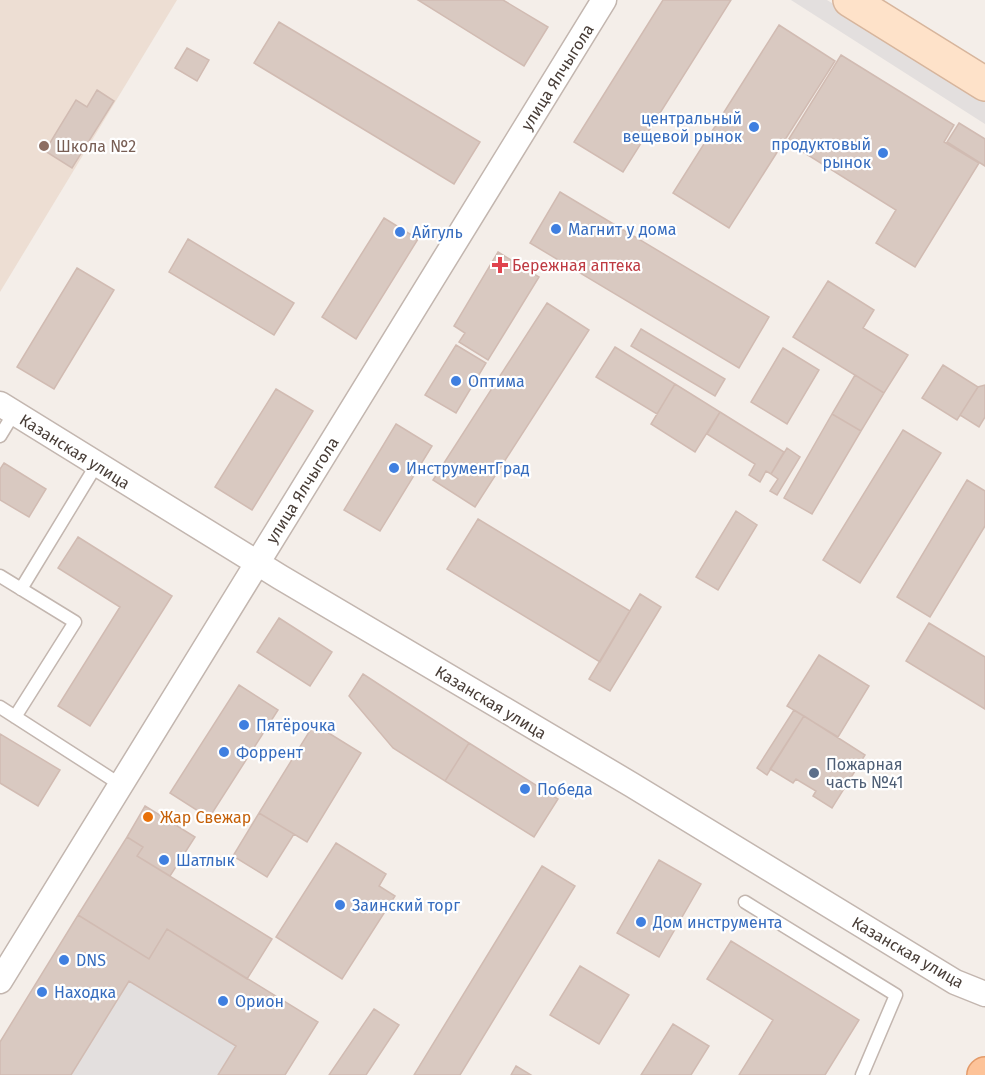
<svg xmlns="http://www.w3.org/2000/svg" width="985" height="1075" viewBox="0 0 985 1075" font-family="'Fira Sans',sans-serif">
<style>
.education{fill:#edded3}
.parking{fill:#e3dfde}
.building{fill:#d9c9c1;stroke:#d1bbb2;stroke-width:1.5}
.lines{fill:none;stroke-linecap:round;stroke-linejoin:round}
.lane-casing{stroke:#c3b6af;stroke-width:15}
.street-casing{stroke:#c3b6af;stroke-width:27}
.secondary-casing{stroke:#d7b59c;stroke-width:36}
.primary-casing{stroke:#e39a68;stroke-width:36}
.lane{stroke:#fff;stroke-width:12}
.street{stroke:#fff;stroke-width:24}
.secondary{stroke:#fee2c9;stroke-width:33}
.primary{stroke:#fdc399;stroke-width:33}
.shop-dot{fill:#3f7fe0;stroke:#fff;stroke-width:2}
.education-dot{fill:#8d6e63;stroke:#fff;stroke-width:2}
.health-dot{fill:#e0444e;stroke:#fff;stroke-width:2}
.service-dot{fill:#5c6f8a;stroke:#fff;stroke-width:2}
.food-dot{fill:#e8710a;stroke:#fff;stroke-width:2}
.labels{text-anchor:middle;stroke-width:4.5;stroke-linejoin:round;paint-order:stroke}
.street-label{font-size:16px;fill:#483d37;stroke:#fff}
.shop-label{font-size:16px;fill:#366cbe;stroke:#fff;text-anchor:start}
.education-label{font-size:16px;fill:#785e54;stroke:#fff;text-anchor:start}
.health-label{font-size:16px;fill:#be3a42;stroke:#fff;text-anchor:start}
.service-label{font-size:16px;fill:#4e5e75;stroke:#fff;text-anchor:start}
.food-label{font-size:16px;fill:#c56008;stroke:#fff;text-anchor:start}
</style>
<rect width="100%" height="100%" fill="#f4eee9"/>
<!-- education -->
<path class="education" d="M0,0H177L0,292Z"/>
<!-- parking -->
<path class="parking" d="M791,0H827L985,100V124Z
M129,981L236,1046L218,1075H71Z"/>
<!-- building -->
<path class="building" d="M418,0H503L548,27L524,66Z
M663,0H731L623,172L574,142Z
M279,22L480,142L454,184L254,63Z
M779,25L835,61L729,228L673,193Z
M187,48L209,60L197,81L175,68Z
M841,55L954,125L944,142L979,163L915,267L876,243L896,210L787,142Z
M97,90L114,101L72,168L45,151L76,100L87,107Z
M959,123L985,139V166L947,142Z
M560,192L769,317L739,368L530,243Z
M384,218L418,239L356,339L322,317Z
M188,239L294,303L274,335L169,272Z
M498,252L539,277L488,360L459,342L465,333L454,326Z
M77,268L114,290L54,389L17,367Z
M828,281L874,310L863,328L908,355L884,393L793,337Z
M547,303L589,330L475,507L433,480Z
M641,329L725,379L715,396L631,346Z
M456,345L486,363L456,413L425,395Z
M615,347L675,384L657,414L596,377Z
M783,348L819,370L787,424L751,402Z
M943,365L978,387L957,420L922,398Z
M855,375L884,393L861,431L832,414Z
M675,384L720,412L695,452L651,424Z
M985,385V417L979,427L960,415L978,387Z
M276,389L313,411L252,510L215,487Z
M720,412L784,452L771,474L766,471L760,482L749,475L755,464L707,434Z
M832,414L861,431L812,514L784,498Z
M396,424L432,446L380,531L344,510Z
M903,430L941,453L860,583L823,560Z
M787,448L800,457L777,495L770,491L778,479L771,474Z
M4,463L46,489L29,517L0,500V469Z
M967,480L985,491V526L930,617L897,597Z
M736,511L757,525L718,590L696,577Z
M478,519L630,611L600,662L447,569Z
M78,537L172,596L90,726L58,706L120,607L58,568Z
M640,594L661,607L610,691L589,679Z
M279,618L332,652L310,686L257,652Z
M929,623L985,657V709L906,661Z
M819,655L869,686L838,737L787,706Z
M363,674L469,743L445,781L393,748L349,696Z
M239,685L278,710L209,818L170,793Z
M794,710L804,716L767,775L757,768Z
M804,716L865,755L832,808L813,796L816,791L796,779L793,783L770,769Z
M314,724L361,753L307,842L259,813Z
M0,734L60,770L38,806L0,783Z
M469,743L558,799L534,837L445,781Z
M145,806L195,837L170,876L137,856L143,847L127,837Z
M259,813L294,834L267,877L233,856Z
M127,837L143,847L137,856L272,939L247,979L167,929L149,959L78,915Z
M336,843L386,874L379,886L395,896L342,979L276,937Z
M659,860L701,884L659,957L617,933Z
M542,866L575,886L460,1075H414Z
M78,915L149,959L167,929L318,1022L285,1075H218L236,1046L129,981L71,1075H0V1042Z
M731,941L859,1020L825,1075H739L773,1020L707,979Z
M580,966L629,995L599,1044L550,1015Z
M374,1009L399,1025L366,1075H329Z
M673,1024L709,1046L691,1075H641Z
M516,1066L531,1075H511Z"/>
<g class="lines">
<!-- lane casing -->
<g class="lane-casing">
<path id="lane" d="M0,436L14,413
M0,576L75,622L15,717
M21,589L97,464
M0,707L121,785
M745,902L896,995L862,1075"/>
</g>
<!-- street casing -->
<g class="street-casing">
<path id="street" d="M0,404L280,577L632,785L955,982L985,994
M0,981L604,0"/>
</g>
<!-- secondary casing -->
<g class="secondary-casing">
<path id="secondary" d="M850,0L985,84"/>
</g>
<!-- primary casing -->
<g class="primary-casing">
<path id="primary" d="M984,1075L985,1074"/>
</g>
<!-- lane -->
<use href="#lane" class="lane"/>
<!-- street -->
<use href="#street" class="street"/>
<!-- secondary -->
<use href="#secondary" class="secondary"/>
<!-- primary -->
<use href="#primary" class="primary"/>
</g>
<!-- markers -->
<g class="shop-dot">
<circle cx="754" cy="127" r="6"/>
<circle cx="883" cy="153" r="6"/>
<circle cx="556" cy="229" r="6"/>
<circle cx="400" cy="232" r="6"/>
<circle cx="456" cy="381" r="6"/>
<circle cx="394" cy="468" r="6"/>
<circle cx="244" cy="725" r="6"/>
<circle cx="224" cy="752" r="6"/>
<circle cx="525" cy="789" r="6"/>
<circle cx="164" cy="860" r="6"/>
<circle cx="340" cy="905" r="6"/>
<circle cx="641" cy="922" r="6"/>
<circle cx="64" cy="960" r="6"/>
<circle cx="42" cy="992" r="6"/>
<circle cx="223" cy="1001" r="6"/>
</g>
<circle class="education-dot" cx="44" cy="146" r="6"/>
<path class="health-dot" d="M497 256h6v6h6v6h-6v6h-6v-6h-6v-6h6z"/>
<circle class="service-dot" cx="814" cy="773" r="6"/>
<circle class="food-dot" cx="148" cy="817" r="6"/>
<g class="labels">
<!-- street labels -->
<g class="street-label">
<text transform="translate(557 77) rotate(-58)" y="6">улица Ялчыгола</text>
<text transform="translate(75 451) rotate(32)" y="6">Казанская улица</text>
<text transform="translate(302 490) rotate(-58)" y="6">улица Ялчыгола</text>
<text transform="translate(491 702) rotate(31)" y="6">Казанская улица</text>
<text transform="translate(908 952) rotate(30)" y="6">Казанская улица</text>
</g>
<!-- shop labels -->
<g class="shop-label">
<text x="742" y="124" text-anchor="end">центральный<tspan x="742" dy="18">вещевой рынок</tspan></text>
<text x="871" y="150" text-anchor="end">продуктовый<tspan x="871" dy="18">рынок</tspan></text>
<text x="568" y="235">Магнит у дома</text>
<text x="412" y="238">Айгуль</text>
<text x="468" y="387">Оптима</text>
<text x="406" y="474">ИнструментГрад</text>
<text x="256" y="731">Пятёрочка</text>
<text x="236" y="758">Форрент</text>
<text x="537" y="795">Победа</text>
<text x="176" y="866">Шатлык</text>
<text x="352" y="911">Заинский торг</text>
<text x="653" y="928">Дом инструмента</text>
<text x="76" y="966">DNS</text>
<text x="54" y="998">Находка</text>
<text x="235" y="1007">Орион</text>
</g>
<!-- education labels -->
<g class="education-label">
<text x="56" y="152">Школа №2</text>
</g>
<!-- health labels -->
<g class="health-label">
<text x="512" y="271">Бережная аптека</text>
</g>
<!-- service labels -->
<g class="service-label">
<text x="826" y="770">Пожарная<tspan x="826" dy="18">часть №41</tspan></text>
</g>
<!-- food labels -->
<g class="food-label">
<text x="160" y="823">Жар Свежар</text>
</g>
</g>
</svg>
